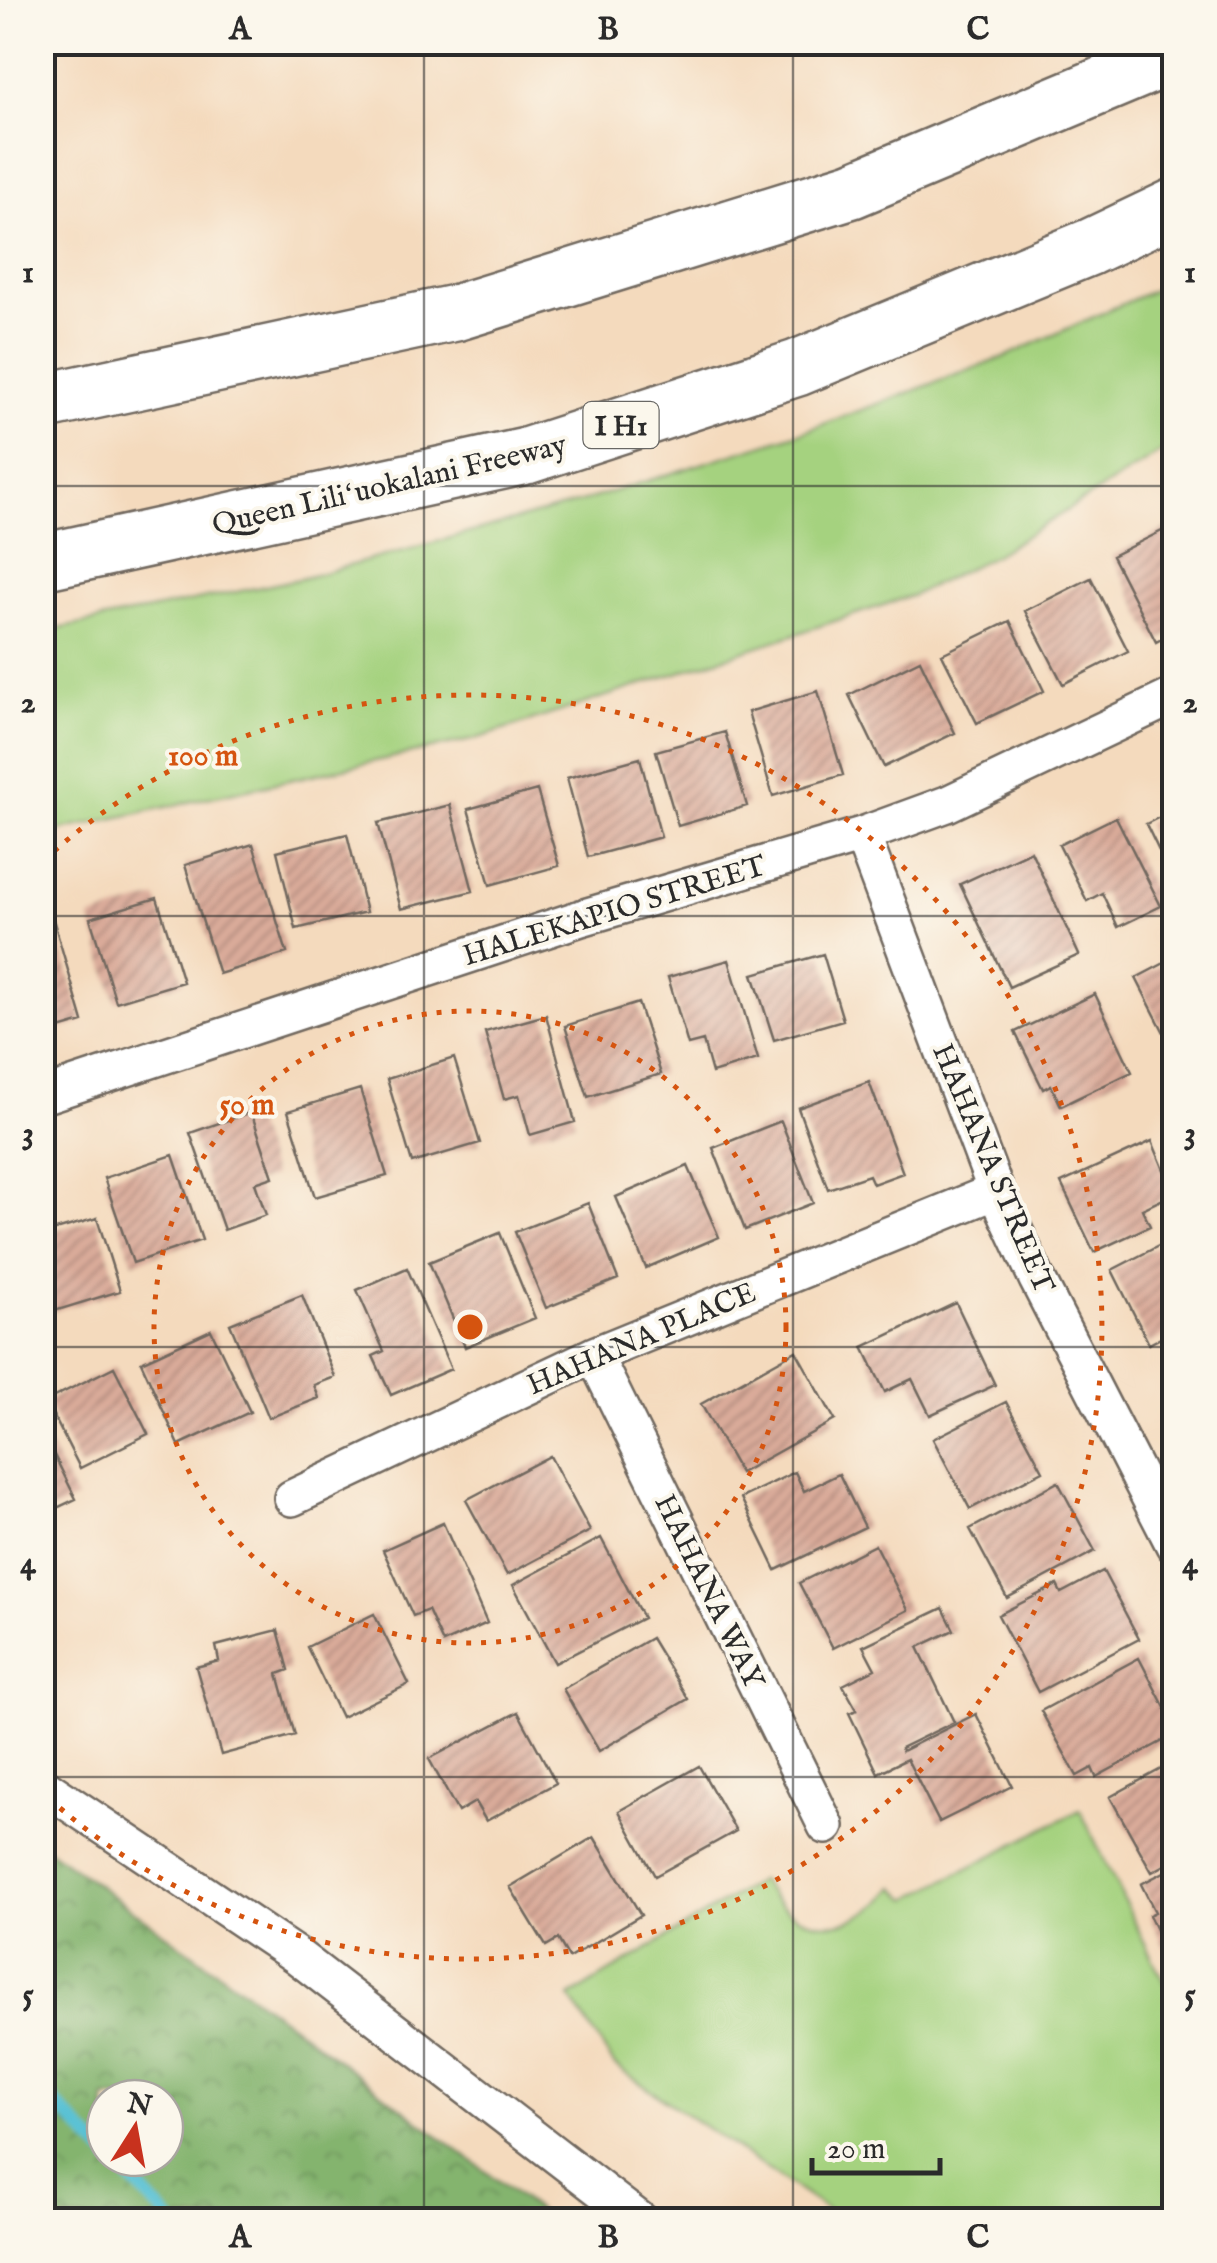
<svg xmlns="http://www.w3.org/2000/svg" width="1217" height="2263" viewBox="0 0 1217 2263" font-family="'IM FELL English',serif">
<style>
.green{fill:#a5d27f;stroke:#687e55;stroke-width:2.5}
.forest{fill:url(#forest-crowns);stroke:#58704c;stroke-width:2.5;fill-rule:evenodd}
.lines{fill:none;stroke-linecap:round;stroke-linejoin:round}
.stream{stroke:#58c1d4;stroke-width:12}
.building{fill:url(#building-hatch)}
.minor-casing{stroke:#71685e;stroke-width:40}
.motorway-casing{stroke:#71685e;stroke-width:60}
.minor{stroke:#fff;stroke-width:35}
.motorway{stroke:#fff;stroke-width:55}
.grid{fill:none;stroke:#2b2b2b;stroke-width:2.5;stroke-opacity:0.55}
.ring{fill:none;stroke:#d5540f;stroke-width:5;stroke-dasharray:5 10}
.labels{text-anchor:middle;stroke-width:8;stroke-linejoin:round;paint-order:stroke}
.shield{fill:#fbf7ec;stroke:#696865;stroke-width:2.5}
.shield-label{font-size:28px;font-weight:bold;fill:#2b2b2b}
.street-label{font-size:30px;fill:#2b2b2b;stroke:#fbf7ec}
.centre{fill:#d5540f;stroke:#fbf7ec;stroke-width:5}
.ring-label{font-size:30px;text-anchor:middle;font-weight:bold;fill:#d5540f;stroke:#fbf7ec;stroke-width:8;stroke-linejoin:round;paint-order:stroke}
.neatline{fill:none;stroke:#2b2b2b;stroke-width:4}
.grid-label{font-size:32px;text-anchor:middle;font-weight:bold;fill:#2b2b2b}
</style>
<defs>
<pattern id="forest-crowns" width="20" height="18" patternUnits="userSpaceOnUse" patternTransform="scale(2.5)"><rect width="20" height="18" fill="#84b46e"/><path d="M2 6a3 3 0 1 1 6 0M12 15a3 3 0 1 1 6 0" fill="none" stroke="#6c935b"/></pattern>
<pattern id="building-hatch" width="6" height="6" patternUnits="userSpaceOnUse" patternTransform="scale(2.5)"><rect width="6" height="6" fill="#daab9a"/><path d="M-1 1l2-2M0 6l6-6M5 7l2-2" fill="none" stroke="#b18b7e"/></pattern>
</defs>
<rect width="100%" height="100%" fill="#fbf7ec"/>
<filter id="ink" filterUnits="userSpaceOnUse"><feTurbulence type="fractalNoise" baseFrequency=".01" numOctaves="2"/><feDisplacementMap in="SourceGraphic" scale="20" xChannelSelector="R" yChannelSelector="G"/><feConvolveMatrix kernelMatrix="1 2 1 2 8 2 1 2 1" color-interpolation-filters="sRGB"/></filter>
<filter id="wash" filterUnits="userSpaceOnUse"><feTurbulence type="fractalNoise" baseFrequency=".0048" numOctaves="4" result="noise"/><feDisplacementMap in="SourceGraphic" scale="40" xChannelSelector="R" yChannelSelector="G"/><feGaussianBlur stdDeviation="2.25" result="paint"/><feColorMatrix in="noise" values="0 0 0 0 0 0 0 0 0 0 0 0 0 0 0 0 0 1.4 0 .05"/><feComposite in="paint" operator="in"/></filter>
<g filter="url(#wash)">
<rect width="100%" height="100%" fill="#f4dabd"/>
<!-- green -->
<path class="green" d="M1174,281V444L995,555L911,596L476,739L43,834V632L304,578L571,505L802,432L1002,358Z
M1080,1810L1174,2003V2220H842L615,2066L570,1997L760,1880C795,1937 854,1937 895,1887L908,1899Z"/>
<!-- forest -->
<path class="forest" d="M42,1845L289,2023L550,2220H43ZM105,2098H165V2158H105Z"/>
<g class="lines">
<!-- stream -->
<path class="stream" d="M42,2089L105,2154
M109,2158L170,2220"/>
</g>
<g id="blocks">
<!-- building -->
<path class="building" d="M1174,525V632L1156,642L1112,556Z
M1091,578L1128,651L1063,684L1025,611Z
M1010,621L1044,691L977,723L942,654Z
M920,660L955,733L884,767L849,695Z
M818,691L843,775L773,796L748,712Z
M725,732L747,806L678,826L656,751Z
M640,758L661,837L588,857L567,778Z
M537,790L559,866L490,885L468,809Z
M450,805L473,891L401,909L378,823Z
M1174,810V882L1146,824Z
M1116,817L1161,906L1118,927L1102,893L1087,901L1059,845Z
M347,834L366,912L296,929L277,851Z
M253,844L287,953L219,974L185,865Z
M1031,851L1079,955L1009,987L960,884Z
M157,898L183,982L116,1002L90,918Z
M49,905L83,1022L42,1034V906Z
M823,954L843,1020L774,1040L753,974Z
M1174,958V1052L1136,978Z
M729,960L758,1059L712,1073L703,1041L688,1045L668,977Z
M1095,994L1132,1072L1061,1106L1051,1085L1043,1089L1015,1032Z
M638,1003L661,1074L588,1097L565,1026Z
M546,1015L575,1122L530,1135L519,1095L504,1099L485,1032Z
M454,1058L480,1143L412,1163L387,1079Z
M869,1082L903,1173L873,1184L869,1175L828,1189L798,1108Z
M360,1089L387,1176L315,1197L288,1111Z
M251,1112L273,1177L255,1183L266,1215L224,1230L190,1133Z
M781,1121L813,1203L745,1230L713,1148Z
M1152,1141L1174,1194L1142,1209L1150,1226L1094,1252L1061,1183Z
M173,1155L202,1240L133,1263L104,1178Z
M688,1166L719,1237L646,1268L616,1197Z
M588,1203L618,1279L546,1308L515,1232Z
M97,1218L120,1291L48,1313L42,1295V1234Z
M500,1233L535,1318L465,1347L429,1262Z
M1174,1238V1331L1149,1344L1112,1270Z
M407,1268L451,1369L391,1395L373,1356L384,1351L357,1290Z
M302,1295L335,1377L314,1385L319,1398L269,1418L230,1324Z
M956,1303L995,1385L930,1415L912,1379L885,1392L863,1347Z
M211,1330L250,1412L179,1445L141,1362Z
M796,1351L835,1420L740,1473L701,1404Z
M114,1367L148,1434L80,1468L46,1401Z
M1006,1402L1043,1471L970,1509L933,1439Z
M42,1431L76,1499L42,1515Z
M550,1456L590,1531L507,1575L466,1500Z
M795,1472L804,1491L839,1474L865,1527L776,1570L741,1498Z
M1058,1482L1095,1551L1007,1598L970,1529Z
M443,1523L487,1623L443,1643L428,1610L413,1616L383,1550Z
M601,1538L643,1618L555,1663L513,1585Z
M875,1545L908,1610L833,1648L799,1583Z
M1103,1571L1139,1639L1038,1692L998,1615L1057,1585L1061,1593Z
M943,1608L954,1630L918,1647L954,1722L901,1748L902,1751L976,1714L1012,1786L939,1822L907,1759L878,1773L849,1713L857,1710L843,1685L875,1669L863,1646Z
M374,1614L409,1684L341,1717L307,1647Z
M278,1630L289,1670L278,1674L295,1735L221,1755L196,1667L219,1661L216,1646Z
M651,1638L688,1699L599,1751L563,1689Z
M1139,1658L1174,1725V1735L1096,1777L1092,1768L1077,1776L1041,1711Z
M518,1712L556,1783L486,1821L475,1802L458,1812L429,1759Z
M1174,1762V1860L1152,1872L1110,1797Z
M699,1766L736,1831L655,1876L619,1811Z
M594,1837L641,1915L569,1958L558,1939L546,1946L510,1887Z
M1174,1867V1952L1168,1955L1149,1915L1155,1912L1141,1884Z"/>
</g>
</g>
<g filter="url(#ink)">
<use href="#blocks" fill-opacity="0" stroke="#71685e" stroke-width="2.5"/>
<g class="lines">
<!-- minor casing -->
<g class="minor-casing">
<path id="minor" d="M862,835L996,1191L1037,1279L1174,1545
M42,1096L581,918L862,835L947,804L1174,696
M594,1355L826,1826
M292,1498L594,1355L996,1191
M42,1785L297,1956L640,2220"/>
</g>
<!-- motorway casing -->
<g class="motorway-casing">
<path id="motorway" d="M42,402L455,313L852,190L1174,55
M42,562L526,456L797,368L1090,247L1174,207"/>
</g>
<!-- minor -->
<use href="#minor" class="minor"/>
<!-- motorway -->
<use href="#motorway" class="motorway"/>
</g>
</g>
<!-- grid -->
<path class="grid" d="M424,42V2220M793,42V2220M42,486H1174M42,916H1174M42,1347H1174M42,1777H1174"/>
<!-- distance rings -->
<g class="ring">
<circle cx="470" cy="1327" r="316"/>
<path d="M43 861A632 632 0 1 1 43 1793"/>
</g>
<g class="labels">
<!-- shield labels -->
<rect class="shield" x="583.5" y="402" width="75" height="46" rx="8"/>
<g class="shield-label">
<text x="621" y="435">I H1</text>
</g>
<!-- street labels -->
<g class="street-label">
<text transform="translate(389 484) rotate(-13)" y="10">Queen Liliʻuokalani Freeway</text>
<text transform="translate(614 910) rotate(-17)" y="10">HALEKAPIO STREET</text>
<text transform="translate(994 1168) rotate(67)" y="10">HAHANA STREET</text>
<text transform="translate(641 1338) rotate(-23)" y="10">HAHANA PLACE</text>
<text transform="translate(710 1591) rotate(64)" y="10">HAHANA WAY</text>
</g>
</g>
<circle cx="470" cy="1327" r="15" class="centre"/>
<g class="ring-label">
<text x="203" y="765">100 m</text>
<text x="247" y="1114">50 m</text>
</g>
<!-- margin -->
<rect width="1217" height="2263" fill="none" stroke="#fbf7ec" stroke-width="110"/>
<!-- north arrow -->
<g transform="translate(135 2128) rotate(11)"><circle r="48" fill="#fbf7ec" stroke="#a8a59f" stroke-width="2.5"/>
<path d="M0-8L18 38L0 25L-18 38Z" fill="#c8321e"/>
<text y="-15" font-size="28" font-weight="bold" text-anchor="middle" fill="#2b2b2b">N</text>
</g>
<!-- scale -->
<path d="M812 2158v15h128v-15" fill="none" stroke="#2b2b2b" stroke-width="5"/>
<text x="827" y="2158" font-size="30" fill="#2b2b2b" stroke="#fbf7ec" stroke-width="8" paint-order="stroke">20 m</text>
<rect x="55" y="55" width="1107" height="2153" class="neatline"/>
<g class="grid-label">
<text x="240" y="39">A</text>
<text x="608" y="39">B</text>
<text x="978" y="39">C</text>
<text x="28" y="282">1</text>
<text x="1190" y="282">1</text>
<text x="28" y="712">2</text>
<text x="1190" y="712">2</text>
<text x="28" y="1143">3</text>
<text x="1190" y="1143">3</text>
<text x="28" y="1573">4</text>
<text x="1190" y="1573">4</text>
<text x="28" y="2004">5</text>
<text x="1190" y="2004">5</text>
<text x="240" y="2247">A</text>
<text x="608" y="2247">B</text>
<text x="978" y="2247">C</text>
</g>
</svg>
